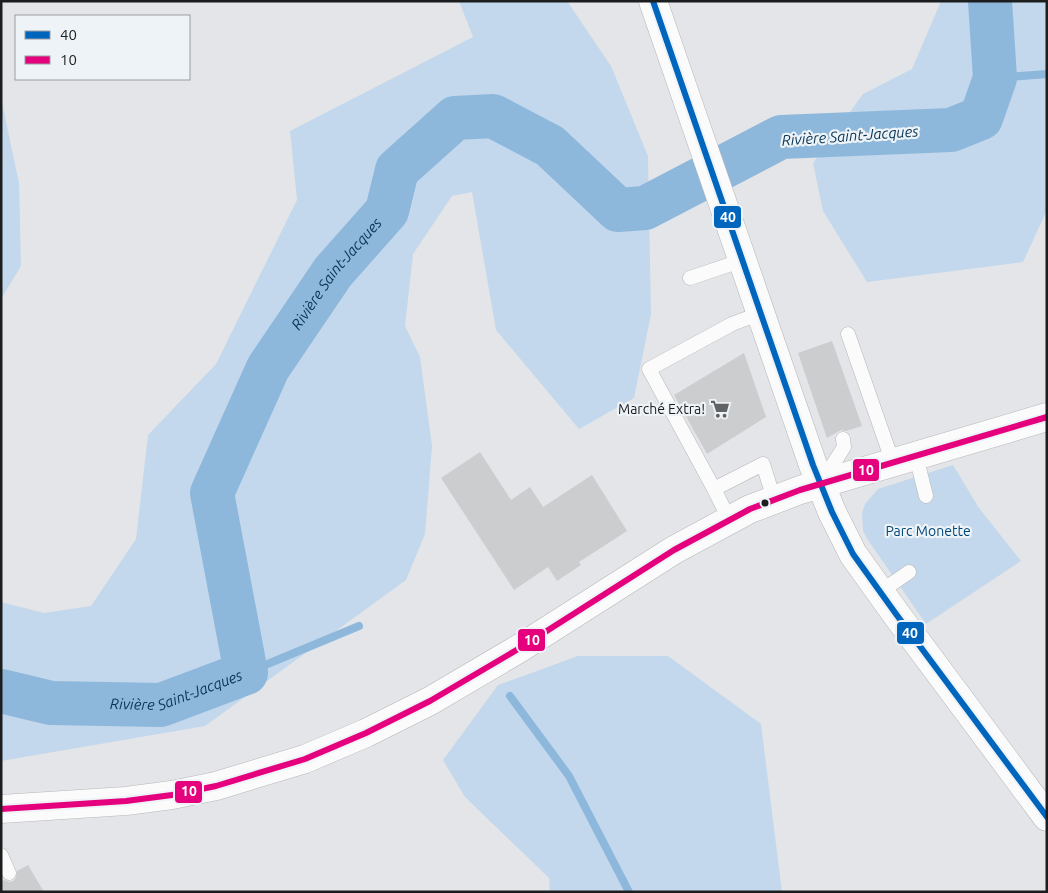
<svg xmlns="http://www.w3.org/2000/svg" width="1048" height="893" viewBox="0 0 1048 893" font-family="Ubuntu,sans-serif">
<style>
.green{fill:#c3d8ec}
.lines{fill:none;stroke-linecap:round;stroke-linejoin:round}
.stream{stroke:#8eb7dc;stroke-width:8}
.river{stroke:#8eb7dc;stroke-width:44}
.building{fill:#cbcdcf}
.service-casing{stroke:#b5b7b9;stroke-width:15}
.tertiary-casing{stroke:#b5b7b9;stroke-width:29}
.secondary-casing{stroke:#b5b7b9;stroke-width:29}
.service{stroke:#fbfbfc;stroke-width:14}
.tertiary{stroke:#fbfbfc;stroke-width:28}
.secondary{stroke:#fbfbfc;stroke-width:28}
.bus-1-casing{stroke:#eef3f7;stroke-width:10}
.bus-2-casing{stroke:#eef3f7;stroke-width:10}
.bus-1{stroke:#0065bd;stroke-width:6}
.bus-2{stroke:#e5007d;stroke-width:6}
.bus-dot{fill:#1c1d1f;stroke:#eef3f7;stroke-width:2}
.labels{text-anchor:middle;stroke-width:4.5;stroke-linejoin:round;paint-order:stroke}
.poi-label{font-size:14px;fill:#1c1d1f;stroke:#eef3f7;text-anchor:end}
.park-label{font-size:14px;fill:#004777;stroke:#eef3f7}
.water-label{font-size:15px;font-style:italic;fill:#063556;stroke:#eef3f7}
.line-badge{stroke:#eef3f7;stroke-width:2}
.badge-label{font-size:14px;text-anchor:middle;font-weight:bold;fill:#fff}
</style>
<rect width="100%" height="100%" fill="#e3e5e8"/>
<!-- green -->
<path class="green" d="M459,1H567L611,66L648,156L651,314L634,398L579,429L496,330L472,192L452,196L413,254L405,326L420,357L432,446L425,534L406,580L205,726L1,761V602L44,613L91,606L136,539L148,435L216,364L297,200L290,131L473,37Z
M941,1H1047V210L1023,262L867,282L823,211L813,163L863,94L912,69Z
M1,98L19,183L21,266L1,299Z
M953,465L979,508L1021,561L926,624L868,540L863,531L862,513L865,504L878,489Z
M578,656H668L761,724L782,892H550L549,878L465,797L443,760L498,685Z"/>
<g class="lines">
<!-- stream -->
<path class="stream" d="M995,78L1047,74
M246,673L359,626
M510,696L569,776L629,892"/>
<!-- river -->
<path class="river" id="s1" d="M1,691L51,703L161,705L246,673L212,493L268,368L333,272L387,211L397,170L455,118L493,116L550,146L618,210L645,208L781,137L951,130L981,118L995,78L990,1"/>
</g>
<!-- building -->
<path class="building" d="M832,341L862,426L846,431L841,430L827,438L798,353Z
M744,353L766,417L707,454L674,395Z
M480,452L511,500L530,487L543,507L592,475L627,531L579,562L581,565L557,581L548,567L514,590L441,478Z
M28,865L44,892H1V881L4,880L9,882L13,881L16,878L17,871Z"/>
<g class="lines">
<!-- service casing -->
<g class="service-casing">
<path id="service" d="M690,278L743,260
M848,334L893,463
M916,456L926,496
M823,480L844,447L843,439
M714,489L649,369L732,324L761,313
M729,519L714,489L763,464L774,499
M880,592L909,572
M1,855L9,873"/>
</g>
<!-- tertiary casing -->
<g class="tertiary-casing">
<path id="tertiary" d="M653,1L813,465L832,512L853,554L896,614L1047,817"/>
</g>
<!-- secondary casing -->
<g class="secondary-casing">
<path id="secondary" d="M1,809L126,801L172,795L216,786L305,759L366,733L430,701L520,648L674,550L750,509L800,490L1047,417"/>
</g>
<!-- service -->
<use href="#service" class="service"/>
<!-- tertiary -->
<use href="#tertiary" class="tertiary"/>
<!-- secondary -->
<use href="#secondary" class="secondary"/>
<!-- bus-1 casing -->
<g class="bus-1-casing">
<path id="bus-1" d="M653,1L813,465L832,512L853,554L896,614L1047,817"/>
</g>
<!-- bus-2 casing -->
<g class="bus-2-casing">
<path id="bus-2" d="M1,809L126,801L172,795L216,786L305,759L366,733L430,701L520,648L674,550L750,509L800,490L1047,417"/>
</g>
<!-- bus-1 -->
<use href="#bus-1" class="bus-1"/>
<!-- bus-2 -->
<use href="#bus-2" class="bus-2"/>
</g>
<!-- icons -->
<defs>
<g id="supermarket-bare" transform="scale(1.5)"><path d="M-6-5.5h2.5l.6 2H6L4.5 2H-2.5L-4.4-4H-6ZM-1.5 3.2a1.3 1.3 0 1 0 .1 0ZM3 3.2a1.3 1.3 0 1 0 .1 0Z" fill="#626365" stroke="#eef3f7" stroke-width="2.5" paint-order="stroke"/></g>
</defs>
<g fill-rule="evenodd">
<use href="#supermarket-bare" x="720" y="409"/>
</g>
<!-- markers -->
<circle class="bus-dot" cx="765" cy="503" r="4.5"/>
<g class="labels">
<!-- poi labels -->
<g class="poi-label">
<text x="705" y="414">Marché Extra!</text>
</g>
<!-- park labels -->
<g class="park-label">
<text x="928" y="536">Parc Monette</text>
</g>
<!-- water labels -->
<g class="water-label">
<text transform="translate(850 136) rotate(-4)" y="5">Rivière Saint-Jacques</text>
<text dy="5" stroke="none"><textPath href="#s1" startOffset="689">Rivière Saint-Jacques</textPath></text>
<text dy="5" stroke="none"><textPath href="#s1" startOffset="179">Rivière Saint-Jacques</textPath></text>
</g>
</g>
<g class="line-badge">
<rect x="713" y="205" width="29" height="24" rx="5" fill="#0065bd"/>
<rect x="852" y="458" width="28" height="24" rx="5" fill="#e5007d"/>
<rect x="896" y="621" width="29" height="24" rx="5" fill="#0065bd"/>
<rect x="517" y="628" width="29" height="24" rx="5" fill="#e5007d"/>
<rect x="174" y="780" width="29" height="24" rx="5" fill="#e5007d"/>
</g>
<g class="badge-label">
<text x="728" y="222">40</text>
<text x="866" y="475">10</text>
<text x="910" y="638">40</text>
<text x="532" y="645">10</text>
<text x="189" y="796">10</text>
</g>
<!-- border -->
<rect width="1048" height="893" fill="none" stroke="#1c1d1f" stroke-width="5"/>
<!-- legend -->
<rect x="15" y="15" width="175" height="65" fill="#eef3f7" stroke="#9a9da1"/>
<rect x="25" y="31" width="25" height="8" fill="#0065bd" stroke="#9a9da1"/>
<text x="60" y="40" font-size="15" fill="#1c1d1f">40</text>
<rect x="25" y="56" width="25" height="8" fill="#e5007d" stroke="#9a9da1"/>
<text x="60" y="65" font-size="15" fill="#1c1d1f">10</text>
</svg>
